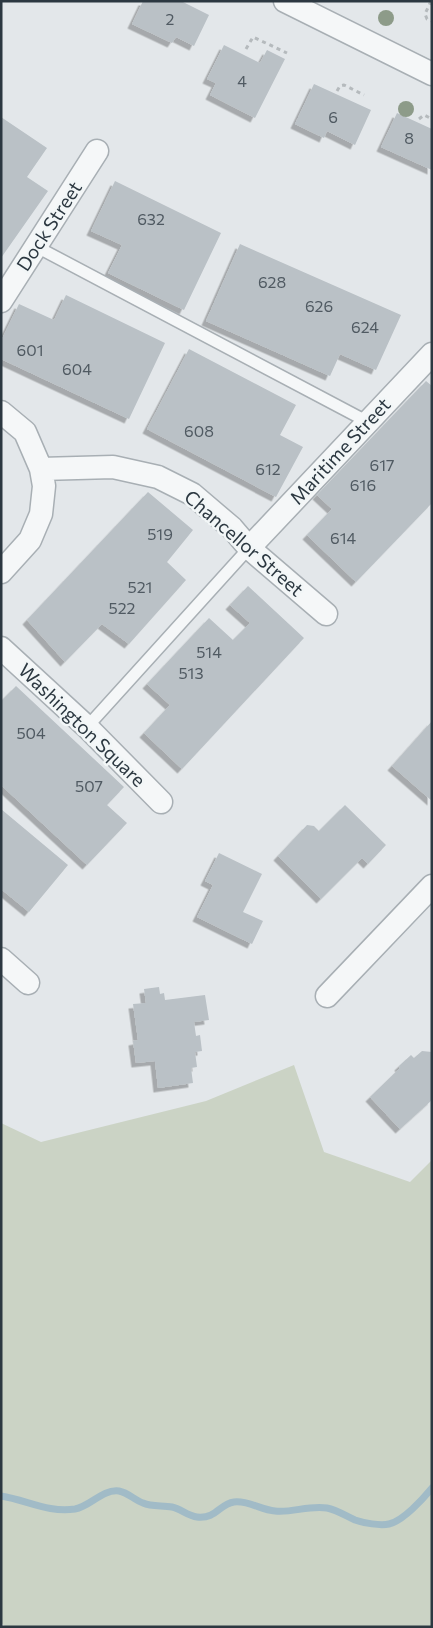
<svg xmlns="http://www.w3.org/2000/svg" width="433" height="1628" viewBox="0 0 433 1628" font-family="Commissioner,sans-serif">
<style>
.green{fill:#cbd3c5}
.lines{fill:none;stroke-linecap:round;stroke-linejoin:round}
.stream{stroke:#a1bbc7;stroke-width:7}
.building{fill:#bac1c6;filter:url(#shadow)}
.service-casing{stroke:#a8afb4;stroke-width:14}
.minor-casing{stroke:#a8afb4;stroke-width:25}
.path{stroke:#b5babd;stroke-width:3;stroke-dasharray:4 4;stroke-linecap:butt}
.service{stroke:#f5f7f8;stroke-width:11}
.minor{stroke:#f5f7f8;stroke-width:22}
.tree{fill:#8d9b89}
.labels{text-anchor:middle;stroke-width:5;stroke-linejoin:round;paint-order:stroke}
.number-label{font-size:16px;fill:#505a62}
.street-label{font-size:19px;fill:#2c3841;stroke:#f2f6f7}
</style>
<defs>
<filter id="shadow"><feDropShadow dx="-4.5" dy="4.5" stdDeviation="0" flood-color="#0004"/></filter>
</defs>
<rect width="100%" height="100%" fill="#e3e7ea"/>
<!-- green -->
<path class="green" d="M294,1065L324,1152L410,1182L432,1160V1627H6L1,1623V1123L41,1142L206,1101Z"/>
<g class="lines">
<!-- stream -->
<path class="stream" d="M1,1496C27,1500 48,1513 75,1509C91,1506 102,1489 119,1491C129,1493 134,1500 143,1503C152,1507 163,1505 172,1507C181,1509 188,1516 197,1517C217,1519 219,1504 234,1502C248,1500 261,1510 275,1511C292,1513 309,1505 327,1508C337,1510 346,1516 355,1520C364,1523 380,1526 389,1524C403,1521 423,1499 432,1488"/>
</g>
<!-- building -->
<path class="building" d="M143,1H181L209,15L194,46L176,37L172,43L132,24Z
M224,45L260,63L267,50L285,59L255,118L210,95L216,83L207,79Z
M314,84L371,110L355,145L327,131L324,138L295,124Z
M397,113L432,129V170L381,147Z
M1,117L47,148L27,177L48,191L1,258Z
M115,181L221,233L184,310L108,273L122,245L91,231Z
M240,244L401,315L376,370L340,354L330,376L206,321Z
M66,295L165,343L129,419L1,359V341L19,304L54,320Z
M189,349L296,405L280,435L303,447L276,497L147,429Z
M426,381L432,386V503L356,582L307,535L332,509L317,495Z
M148,492L193,530L167,562L186,580L129,644L102,624L65,662L27,620Z
M248,586L304,638L182,769L144,733L170,705L147,684L209,618L233,640L250,623L230,605Z
M16,686L124,787L107,805L127,823L87,865L1,785V701Z
M432,721V801L392,766Z
M345,805L386,845L368,864L362,858L321,899L278,856L307,825L314,826L319,831Z
M1,809L68,865L29,912L1,889Z
M219,853L262,874L243,912L263,921L252,944L197,917L213,885L205,881Z
M159,987L160,994L164,993L165,1000L205,995L209,1020L194,1022L196,1036L200,1035L202,1051L195,1052L197,1067L191,1068L193,1083L158,1088L155,1061L136,1063L133,1041L138,1040L133,1004L146,1003L144,989Z
M422,1051L432,1052V1100L400,1129L370,1097L400,1068L399,1066L411,1055L414,1058Z"/>
<g class="lines">
<!-- service casing -->
<g class="service-casing">
<path id="service" d="M37,247L368,422
M87,727L249,548"/>
</g>
<!-- minor casing -->
<g class="minor-casing">
<path id="minor" d="M285,1L432,74
M1,301L97,151
M1,412L25,432L41,469L44,486L41,514L30,540L1,572
M41,469L113,467L158,477L192,494L232,528L249,548L326,614
M249,548L432,354
M1,648L87,727L161,802
M1,959L28,983
M327,996L432,886"/>
</g>
<!-- path -->
<path class="path" d="M431,1L425,14L427,19L432,21
M246,49L253,37L287,53
M337,91L340,86L344,85L364,95
M419,119L424,115L432,119"/>
<!-- service -->
<use href="#service" class="service"/>
<!-- minor -->
<use href="#minor" class="minor"/>
</g>
<!-- trees -->
<g class="tree">
<circle cx="386" cy="18" r="8"/>
<circle cx="406" cy="109" r="8"/>
</g>
<g class="labels">
<!-- number labels -->
<g class="number-label">
<text x="170" y="25">2</text>
<text x="242" y="87">4</text>
<text x="333" y="123">6</text>
<text x="409" y="144">8</text>
<text x="151" y="225">632</text>
<text x="272" y="288">628</text>
<text x="319" y="312">626</text>
<text x="365" y="333">624</text>
<text x="30" y="356">601</text>
<text x="77" y="375">604</text>
<text x="199" y="437">608</text>
<text x="382" y="471">617</text>
<text x="268" y="475">612</text>
<text x="363" y="491">616</text>
<text x="160" y="540">519</text>
<text x="343" y="544">614</text>
<text x="140" y="593">521</text>
<text x="122" y="614">522</text>
<text x="209" y="658">514</text>
<text x="191" y="679">513</text>
<text x="31" y="739">504</text>
<text x="89" y="792">507</text>
</g>
<!-- street labels -->
<g class="street-label">
<text transform="translate(49 226) rotate(-57)" y="7">Dock Street</text>
<text transform="translate(340 451) rotate(-47)" y="7">Maritime Street</text>
<text transform="translate(244 543) rotate(41)" y="7">Chancellor Street</text>
<text transform="translate(82 725) rotate(44)" y="7">Washington Square</text>
</g>
</g>
<!-- border -->
<rect width="433" height="1628" fill="none" stroke="#2c3841" stroke-width="5"/>
</svg>
